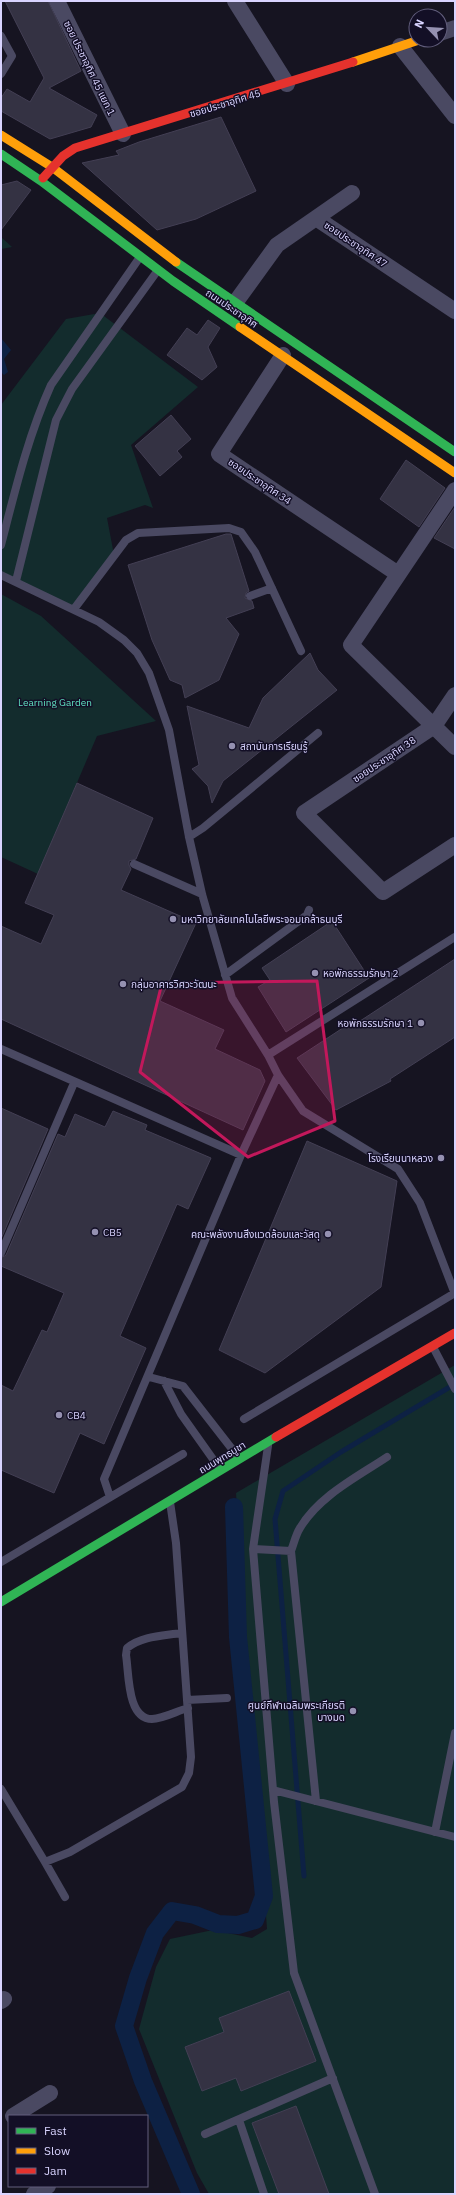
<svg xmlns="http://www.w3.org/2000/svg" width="456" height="2195" viewBox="0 0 456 2195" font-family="'IBM Plex Sans','Noto Sans Thai',sans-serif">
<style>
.green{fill:#132c2d}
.water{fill:#0d2144}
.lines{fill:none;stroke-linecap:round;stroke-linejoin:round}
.stream{stroke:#0d2144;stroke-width:5}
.canal{stroke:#0d2144;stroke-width:18}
.building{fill:#343243;stroke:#433f54}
.lane{stroke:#4a4962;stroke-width:8}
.street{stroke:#4a4962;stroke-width:16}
.fast{stroke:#30b455;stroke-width:9}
.slow{stroke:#ff9f0a;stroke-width:9}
.jam{stroke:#e5322d;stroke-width:9}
.marked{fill:#c2185b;fill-opacity:0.2;stroke:#c2185b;stroke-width:3;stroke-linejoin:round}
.poi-dot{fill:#9591b1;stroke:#130f26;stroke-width:1.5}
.labels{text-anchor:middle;stroke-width:3;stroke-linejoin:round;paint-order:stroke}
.street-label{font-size:10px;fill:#d9d4ff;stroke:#130f26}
.park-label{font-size:10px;fill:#5fe0c0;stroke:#130f26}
.poi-label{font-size:10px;fill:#d9d4ff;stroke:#130f26;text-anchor:start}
</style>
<rect width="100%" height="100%" fill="#161421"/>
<!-- green -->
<path class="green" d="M1,237L12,247L1,249Z
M100,313L198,387L131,445L153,508L145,505L107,518L114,555L74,609L1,575V405L66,319Z
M1,594L41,616L156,721L97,736L38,874L1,857Z
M455,1365V2194H209L197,2173L139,2029L156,1967L170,1939L213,1930L252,1938L267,1929L236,1493Z"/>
<!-- water -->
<path class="water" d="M1,338L11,350L4,359L8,372L4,375L1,372Z"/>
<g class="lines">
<!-- stream -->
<path class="stream" d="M304,1876L275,1519L283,1491L341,1452L455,1384"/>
<!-- canal -->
<path class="canal" d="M191,2194L143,2081L124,2026L138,1978L155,1933L172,1911L195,1915L218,1924L238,1925L255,1920L264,1896L238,1637L234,1507"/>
</g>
<!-- building -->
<path class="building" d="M5,1H48L81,71L49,88L97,115L91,127L50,139L1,111V98L7,89L30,102L44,78Z
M221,117L256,191L196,219L157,230L82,163L119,155L116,151L139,142Z
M17,181L31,190L1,230V185Z
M208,320L220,328L208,347L217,367L202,380L167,355L187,328L197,335Z
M171,415L191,439L177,451L182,457L160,476L135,446Z
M406,460L445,488L419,527L380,499Z
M455,507V549L434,538Z
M226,534H231L249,591L246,593L245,598L252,601L254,608L226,618L239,634L219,680L185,698L182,685L170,680L152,640L128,565Z
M310,653L318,670L337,690L223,781L212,803L208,786L192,769L199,765L187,706L249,728L263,698Z
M77,783L153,818L136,859L129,861V865L131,869L121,890L196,923L160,1001L224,1030L215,1049L260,1070L265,1081L243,1130L1,1019V926L41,944L54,915L25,903Z
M332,921L369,978L286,1032L258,987L270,980L262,968Z
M455,959V1037L390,1079L391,1081L336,1110L297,1058L355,1020L357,1023Z
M1,1108L48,1129L1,1239Z
M113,1111L147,1125L145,1130L211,1158L188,1209L177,1204L120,1336L146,1348L104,1444L80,1433L54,1493L1,1470V1385L13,1391L42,1330L47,1332L64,1293L1,1266V1258L6,1255L58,1134L65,1137L75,1114L105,1127Z
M307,1141L397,1181L381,1287L265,1373L219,1350Z
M289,1991L316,2061L241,2091L236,2078L202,2091L185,2047L224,2032L219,2018Z
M296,2106L329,2194H279L252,2123Z"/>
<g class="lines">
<!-- lane -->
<path class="lane" d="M1,36L12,56L1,74
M1,545C15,491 28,436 51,385L140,257
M1,575L99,622L124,640L137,653L149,673L169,730L189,837L202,894L232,998L268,1055L278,1075L303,1111L398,1169L420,1203L455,1294
M16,581L56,420L72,389L158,270
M250,596L272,588
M74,609L126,540L138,533L229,528L241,532L255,552L301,651
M189,837L203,828L318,733
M134,864L202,894
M225,975L307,915L309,910
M1,1049L241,1155
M268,1055L455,937
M1,1253L74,1083
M433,1347L455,1389
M149,1377L183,1386L239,1458
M164,1381L181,1414L220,1469
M244,1419L455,1293
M268,1446L253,1549L274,1802L294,1973L375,2194
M110,1497L104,1479L241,1155L278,1075
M253,1549L291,1551
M1,1562L183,1454
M181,1633C162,1636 142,1636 127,1648L126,1655C129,1673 127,1719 152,1719C163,1719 177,1711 188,1708
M187,1700L227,1698
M1,1789L45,1862L70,1852L182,1787L189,1773L191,1757L176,1543L170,1502
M273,1790L455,1837
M316,1801L291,1551C294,1543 296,1534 300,1528C319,1496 357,1477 387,1457
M435,1832L455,1733
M45,1862L65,1897
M239,2120L264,2194
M205,2134L333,2078"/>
<!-- street -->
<path class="street" d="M57,1L123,134
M235,1L287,84
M440,33L455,28
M400,46L455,116
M316,218L352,193
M235,303L277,245L316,218L455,311
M283,355L219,454L398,574
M455,490L351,645L455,747
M455,695L434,726L304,813L383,892L455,845
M1,2001L4,1999
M13,2116L50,2093
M34,2194L48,2186"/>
<!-- fast -->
<path class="fast" d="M1,154L41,181L173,281L240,327
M176,262L455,452
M1,1602L276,1437"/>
<!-- slow -->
<path class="slow" d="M353,62L419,40
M1,135L52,167L176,262
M240,327L455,473"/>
<!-- jam -->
<path class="jam" d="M43,178L63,156L75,148L353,62
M276,1437L455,1333"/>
</g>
<!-- marked area -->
<path class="marked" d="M317,981L335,1121L248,1157L140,1072L162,983Z"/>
<!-- markers -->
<g class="poi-dot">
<circle cx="232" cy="746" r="4"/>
<circle cx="173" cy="919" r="4"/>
<circle cx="315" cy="973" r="4"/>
<circle cx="123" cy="984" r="4"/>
<circle cx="421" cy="1023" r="4"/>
<circle cx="441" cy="1158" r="4"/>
<circle cx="95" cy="1232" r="4"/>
<circle cx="328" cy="1234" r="4"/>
<circle cx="59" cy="1415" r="4"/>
<circle cx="353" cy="1711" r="4"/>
</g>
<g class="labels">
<!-- street labels -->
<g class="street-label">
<text transform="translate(90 68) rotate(64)" y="4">ซอย ประชาอุทิศ 45 แยก 1</text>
<text transform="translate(225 103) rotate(-17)" y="4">ซอยประชาอุทิศ 45</text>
<text transform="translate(356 244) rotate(34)" y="4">ซอยประชาอุทิศ 47</text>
<text transform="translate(232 308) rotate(34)" y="4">ถนนประชาอุทิศ</text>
<text transform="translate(260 481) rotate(34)" y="4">ซอยประชาอุทิศ 34</text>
<text transform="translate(384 759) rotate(-34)" y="4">ซอยประชาอุทิศ 38</text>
<text transform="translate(222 1457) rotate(-31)" y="4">ถนนพุทธบูชา</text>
</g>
<!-- park labels -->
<g class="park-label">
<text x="55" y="706">Learning Garden</text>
</g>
<!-- poi labels -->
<g class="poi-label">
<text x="240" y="750">สถาบันการเรียนรู้</text>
<text x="181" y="923">มหาวิทยาลัยเทคโนโลยีพระจอมเกล้าธนบุรี</text>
<text x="323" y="977">หอพักธรรมรักษา 2</text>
<text x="131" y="988">กลุ่มอาคารวิศวะวัฒนะ</text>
<text x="413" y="1027" text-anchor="end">หอพักธรรมรักษา 1</text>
<text x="433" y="1162" text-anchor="end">โรงเรียนนาหลวง</text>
<text x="103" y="1236">CB5</text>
<text x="320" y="1238" text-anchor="end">คณะพลังงานสิ่งแวดล้อมและวัสดุ</text>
<text x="67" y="1419">CB4</text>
<text x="345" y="1709" text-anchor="end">ศูนย์กีฬาเฉลิมพระเกียรติ<tspan x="345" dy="12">บางมด</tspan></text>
</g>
</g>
<!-- border -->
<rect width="456" height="2195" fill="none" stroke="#d9d4ff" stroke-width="4"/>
<!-- legend -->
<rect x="8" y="2115" width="140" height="72" fill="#130f26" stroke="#625e7d"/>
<rect x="16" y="2128" width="20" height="6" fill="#30b455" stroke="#625e7d"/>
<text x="44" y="2135" font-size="12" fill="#d9d4ff">Fast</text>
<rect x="16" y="2148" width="20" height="6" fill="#ff9f0a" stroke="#625e7d"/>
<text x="44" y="2155" font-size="12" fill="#d9d4ff">Slow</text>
<rect x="16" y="2168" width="20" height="6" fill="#e5322d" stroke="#625e7d"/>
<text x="44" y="2175" font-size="12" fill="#d9d4ff">Jam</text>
<!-- north arrow -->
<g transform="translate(428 28) rotate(295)"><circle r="19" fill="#130f26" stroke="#625e7d"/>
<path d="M0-3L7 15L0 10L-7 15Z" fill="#9591b1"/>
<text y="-6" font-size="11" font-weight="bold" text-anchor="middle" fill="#d9d4ff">N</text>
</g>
</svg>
